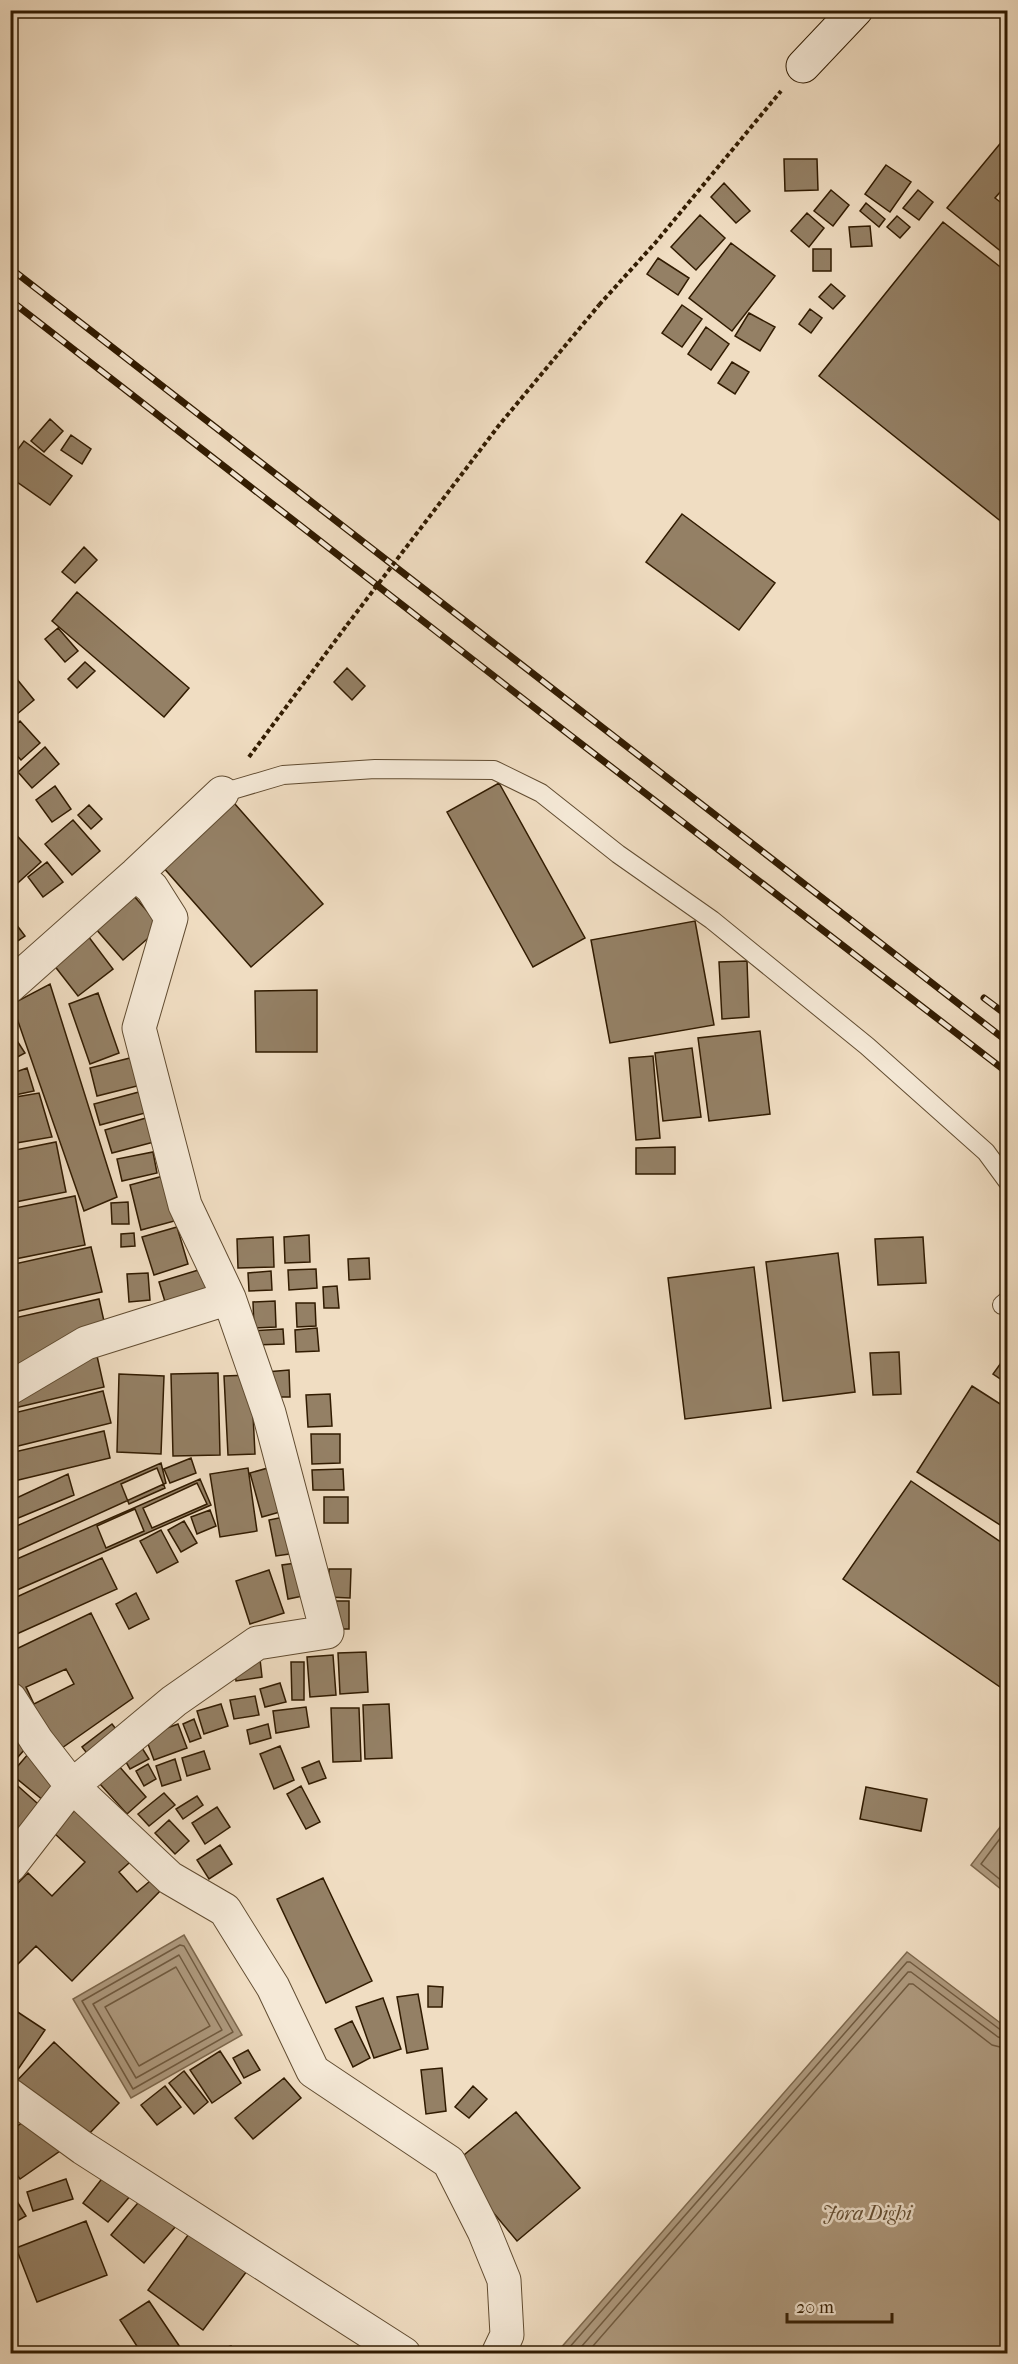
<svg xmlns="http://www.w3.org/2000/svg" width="1018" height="2364" viewBox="0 0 1018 2364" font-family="'IM FELL French Canon',serif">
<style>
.water{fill:#af9b80;stroke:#7d684d;stroke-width:1.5}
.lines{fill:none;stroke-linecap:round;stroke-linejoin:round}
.shore{stroke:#705b40;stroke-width:1.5}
.building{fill:#948065;stroke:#311b01;stroke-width:1.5;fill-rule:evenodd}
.lane-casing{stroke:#614c31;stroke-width:20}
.street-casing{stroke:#614c31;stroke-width:35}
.secondary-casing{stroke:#311b01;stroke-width:35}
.path{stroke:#311b01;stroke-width:4;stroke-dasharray:4.5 3;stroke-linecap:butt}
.lane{stroke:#f5e9d7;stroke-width:18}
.street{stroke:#f5e9d7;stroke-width:33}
.secondary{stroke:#f5e9d7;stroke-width:33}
.rail-casing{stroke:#311b01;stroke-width:7}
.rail{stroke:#f5e9d7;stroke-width:4.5;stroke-dasharray:14;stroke-linecap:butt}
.path-bridge{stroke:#311b01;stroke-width:4;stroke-dasharray:4.5 3;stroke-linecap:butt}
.labels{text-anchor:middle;stroke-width:5;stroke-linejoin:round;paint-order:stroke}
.water-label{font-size:20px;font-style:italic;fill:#634e34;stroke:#f5e9d7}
</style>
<rect width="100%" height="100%" fill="#f0ddc2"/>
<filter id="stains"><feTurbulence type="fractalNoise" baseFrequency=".00333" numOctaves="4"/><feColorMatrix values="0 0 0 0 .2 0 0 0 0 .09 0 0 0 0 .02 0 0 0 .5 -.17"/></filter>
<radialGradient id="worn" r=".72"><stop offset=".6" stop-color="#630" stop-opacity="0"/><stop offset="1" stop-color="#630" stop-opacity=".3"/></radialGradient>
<!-- water -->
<path class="water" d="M1007,1818V1894L971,1865Z
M184,1935L242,2035L131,2098L73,1999Z
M907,1952L1007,2028V2353L564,2354L559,2350Z"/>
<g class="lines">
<!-- shore -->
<path class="shore" d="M1008,1828L981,1864L1008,1886
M180,1945L184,1946L233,2032L133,2089L82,2001Z
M179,1955L222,2030L136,2078L93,2004Z
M176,1967L210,2026L139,2066L105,2007Z
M567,2354L568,2349L907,1962H910L1002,2031L1008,2032
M575,2354L908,1972H911L998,2037L1008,2040
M586,2354L909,1984H913L992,2045L1008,2049"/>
</g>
<!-- building -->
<path class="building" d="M1008,134V183L995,198L1008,208V257L947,208Z
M784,159H817L818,190L785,191Z
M886,165L911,182L890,212L865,194Z
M724,183L750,211L736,223L711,197Z
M831,190L849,205L833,226L814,211Z
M918,190L933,202L919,220L903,208Z
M866,203L885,219L879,227L860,211Z
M807,213L824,228L809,247L791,231Z
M700,215L725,238L696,270L671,247Z
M897,216L910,227L900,238L887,227Z
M943,222L1008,273V527L819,376Z
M870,226L872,246L851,247L849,227Z
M731,243L775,276L732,331L689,298Z
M813,249H831V271H813Z
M658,258L689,278L678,295L647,274Z
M831,284L845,296L833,309L819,297Z
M682,305L702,319L682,347L662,333Z
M810,309L822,318L811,333L799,324Z
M749,313L775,327L760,351L735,336Z
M706,327L729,344L711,370L688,354Z
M732,362L749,372L735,394L718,383Z
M50,419L63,431L44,452L31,441Z
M71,435L91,449L82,464L61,450Z
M24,441L72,476L50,505L10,477V460Z
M682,514L775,583L739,630L646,562Z
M84,547L97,560L75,583L62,572Z
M77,592L189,688L164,717L52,621Z
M58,628L78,651L65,662L45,639Z
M85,662L95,671L77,688L68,679Z
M347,668L365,686L352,700L334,682Z
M16,678L34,700L10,720V683Z
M20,721L40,743L21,760L10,748V730Z
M45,747L59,764L32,788L18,772Z
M499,783L585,938L533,967L447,812Z
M55,786L71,809L52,822L36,800Z
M227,795L323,904L251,967L155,858Z
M89,805L102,819L91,829L78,815Z
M73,820L100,851L72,875L45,844Z
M10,828L41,862L10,890Z
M47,862L63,882L43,897L28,877Z
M126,887L161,927L123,960L88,920Z
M10,916L25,936L10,946Z
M695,921L714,1025L610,1043L591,940Z
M85,932L113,969L78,996L50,960Z
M747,961L749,1017L722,1019L719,962Z
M50,984L117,1197L84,1211L12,1004Z
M317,990V1052H256L255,991Z
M98,993L119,1053L90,1064L69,1004Z
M10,1030L25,1053L10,1061Z
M760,1031L770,1114L709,1121L698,1038Z
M692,1048L701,1117L663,1121L655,1053Z
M653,1056L660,1138L636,1140L629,1058Z
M134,1057L141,1085L97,1096L90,1068Z
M27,1068L34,1091L10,1096V1074Z
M139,1092L145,1113L100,1125L94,1104Z
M39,1093L52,1137L10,1144V1098Z
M146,1118L154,1142L112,1153L105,1130Z
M56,1142L66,1192L10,1203V1151Z
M675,1147V1174H636V1148Z
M153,1152L157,1173L122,1181L117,1159Z
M167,1175L178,1220L141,1230L130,1185Z
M75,1196L85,1245L10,1260V1209Z
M128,1202L129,1224H112L111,1203Z
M177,1227L188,1264L154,1275L142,1237Z
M134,1233L135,1246L121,1247V1234Z
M309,1235L310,1262L285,1263L284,1237Z
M273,1237L274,1267L238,1268L237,1239Z
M923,1237L926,1283L878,1285L875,1239Z
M91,1247L102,1292L10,1313V1265Z
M838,1253L855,1392L783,1401L766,1262Z
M369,1258L370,1279L349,1280L348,1259Z
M754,1267L771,1408L685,1419L668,1278Z
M205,1268L217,1303L170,1318L159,1282Z
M316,1269L317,1288L289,1290L288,1270Z
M271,1271L272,1290L249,1291L248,1273Z
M148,1273L150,1300L129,1302L127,1274Z
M337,1286L339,1308H324L323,1287Z
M99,1299L110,1348L10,1370V1319Z
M275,1301L276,1327L254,1328L253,1302Z
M296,1303H315L316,1326L297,1327Z
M317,1328L319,1351L296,1352L295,1330Z
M283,1329L284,1344L251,1345V1331Z
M899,1352L901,1394L873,1395L870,1353Z
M1008,1353V1384L993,1374Z
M97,1356L104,1387L10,1409V1377Z
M289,1370L290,1397H267L266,1372Z
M218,1373L220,1455L173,1456L171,1374Z
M119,1374L164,1376L161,1454L117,1452Z
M251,1375L255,1454L228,1455L224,1376Z
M972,1386L1008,1409V1530L917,1472Z
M103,1391L111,1423L10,1448V1414Z
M330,1394L332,1426L308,1427L306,1395Z
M104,1431L110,1458L10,1482V1453Z
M311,1434H340V1463L312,1464Z
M191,1458L196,1473L170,1483L164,1469Z
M161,1463L166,1483L10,1554V1501L68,1474L74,1495L11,1521L12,1528Z
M275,1466L287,1510L262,1517L250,1473Z
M157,1468L165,1488L129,1504L121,1484Z
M248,1468L257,1531L220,1537L210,1474Z
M343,1469L344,1490H313L312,1470Z
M200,1479L211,1505L10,1593V1562Z
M911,1481L1008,1547V1682L1003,1689L843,1579Z
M197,1483L207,1504L152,1528L143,1508Z
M324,1497H348V1523H324Z
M135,1509L144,1531L106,1548L97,1526Z
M210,1510L216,1526L197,1534L191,1517Z
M289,1516L296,1553L276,1556L269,1520Z
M184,1521L197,1543L181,1552L168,1530Z
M161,1530L178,1562L157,1573L140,1541Z
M102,1558L117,1589L10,1637V1600Z
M303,1562L308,1595L288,1599L282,1565Z
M329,1569H351L350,1598L328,1597Z
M269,1570L284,1613L250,1624L236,1581Z
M136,1593L149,1619L129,1629L116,1604Z
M330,1601H349V1629H332Z
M91,1613L133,1698L52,1755L10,1684V1652ZM66,1669L74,1684L34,1704L26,1687Z
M366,1652L368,1692L340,1694L338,1653Z
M333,1655L336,1695L310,1697L307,1657Z
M260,1659L262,1677L236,1681L234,1663Z
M291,1662H304V1700H292Z
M280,1683L286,1702L265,1707L260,1689Z
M255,1696L259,1715L234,1719L230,1700Z
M221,1704L228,1726L204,1734L197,1711Z
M389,1704L392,1758L365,1759L363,1705Z
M306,1707L309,1727L276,1733L273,1711Z
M331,1708H359L361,1761L333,1762Z
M194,1719L201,1738L190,1742L183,1724Z
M10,1722L33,1740L10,1766Z
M112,1724L123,1738L93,1761L82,1747Z
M178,1724L187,1748L154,1760L145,1736Z
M268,1724L271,1738L250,1744L247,1730Z
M137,1740L149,1759L130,1769L119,1750Z
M280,1746L294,1780L274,1789L260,1754Z
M204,1751L210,1769L187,1776L182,1758Z
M29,1753L66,1784L49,1805L11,1774Z
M111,1757L146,1797L127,1814L91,1774Z
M175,1759L181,1780L162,1786L156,1766Z
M319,1761L326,1778L309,1784L302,1768Z
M148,1764L156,1779L144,1786L136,1771Z
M10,1779L46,1811L10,1852Z
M301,1786L320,1822L306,1829L287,1794Z
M866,1787L927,1799L921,1831L860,1819Z
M164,1793L175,1805L149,1826L138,1814Z
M197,1796L203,1805L183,1819L176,1809Z
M80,1805L164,1887L72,1981L36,1946L10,1972V1891L28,1873L52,1896L85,1862L53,1832Z
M217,1807L230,1827L205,1844L192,1823Z
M169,1820L189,1841L175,1854L155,1833Z
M220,1845L232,1864L209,1879L197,1860Z
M138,1855L156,1876L137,1892L119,1872Z
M323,1878L372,1981L326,2003L277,1899Z
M428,1986L443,1987L442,2007H428Z
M418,1994L428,2049L407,2053L397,1997Z
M383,1998L401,2049L374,2058L356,2007Z
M10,2007L45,2030L12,2078L10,2077Z
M352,2021L370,2058L353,2067L335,2029Z
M54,2042L119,2103L80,2143L10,2088Z
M248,2050L260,2070L244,2078L233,2058Z
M220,2051L241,2083L212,2103L190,2070Z
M442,2068L446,2111L426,2114L421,2070Z
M184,2071L208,2102L194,2114L169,2083Z
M284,2078L301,2098L253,2139L235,2118Z
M165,2086L181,2107L157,2125L141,2105Z
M473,2086L487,2099L469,2118L455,2107Z
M516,2112L580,2188L517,2241L453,2164Z
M35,2114L60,2151L20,2179L10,2165V2131Z
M111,2167L137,2188L108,2222L83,2203Z
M66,2179L73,2199L33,2211L27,2192Z
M10,2190L26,2216L10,2225Z
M142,2198L176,2226L144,2263L111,2235Z
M86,2221L107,2275L37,2302L16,2248Z
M191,2231L247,2271L203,2330L148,2290Z
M149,2301L182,2350L178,2354H142L120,2320Z
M231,2346L233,2354H206Z"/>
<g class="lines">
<!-- lane casing -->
<g class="lane-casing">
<path id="lane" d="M222,793L283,775L375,769L494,770L541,793L618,854L712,920L867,1046L986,1152L1008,1182
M1002,1305L1008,1300"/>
</g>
<!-- street casing -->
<g class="street-casing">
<path id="street" d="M10,986L136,874L222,793
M10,1388L86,1343L229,1298
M10,1699L37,1741L72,1786L170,1878L225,1910L273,1987L313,2071L449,2162L484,2231L504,2280L507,2335L498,2354
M10,1866L72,1786L174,1701L257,1643L327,1632L269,1413L229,1298L185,1205L139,1028L171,918L152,888L136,874
M10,2095L83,2148L404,2354"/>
</g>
<!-- secondary casing -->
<g class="secondary-casing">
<path id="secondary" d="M803,66L856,10"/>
</g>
<!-- path -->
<path class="path" d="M599,305L656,242L781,91
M249,757L347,625"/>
<!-- lane -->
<use href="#lane" class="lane"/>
<!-- street -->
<use href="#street" class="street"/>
<!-- secondary -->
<use href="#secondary" class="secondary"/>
<!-- rail casing -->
<g class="rail-casing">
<path id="rail" d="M10,268L1008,1042
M10,300L549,719L1008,1073
M984,998L1008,1016"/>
</g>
<!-- rail -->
<use href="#rail" class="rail"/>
<!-- path-bridge -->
<path class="path-bridge" d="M347,625L500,424L599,305"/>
</g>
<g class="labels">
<!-- water labels -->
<g class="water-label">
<text x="867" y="2220">Jora Dighi</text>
</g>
</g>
<!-- margin -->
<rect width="1018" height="2364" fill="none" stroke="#f0ddc2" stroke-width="36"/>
<rect x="12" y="12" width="994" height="2340" fill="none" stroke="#311b01" stroke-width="3"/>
<rect x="18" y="18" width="982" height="2328" fill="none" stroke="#311b01" stroke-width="1.5"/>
<!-- scale -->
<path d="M787 2313v9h105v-9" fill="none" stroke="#311b01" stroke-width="3"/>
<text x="796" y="2313" font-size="18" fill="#311b01" stroke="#f5e9d7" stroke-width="4.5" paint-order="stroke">20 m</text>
<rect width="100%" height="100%" filter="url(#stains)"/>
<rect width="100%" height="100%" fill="url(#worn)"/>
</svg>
